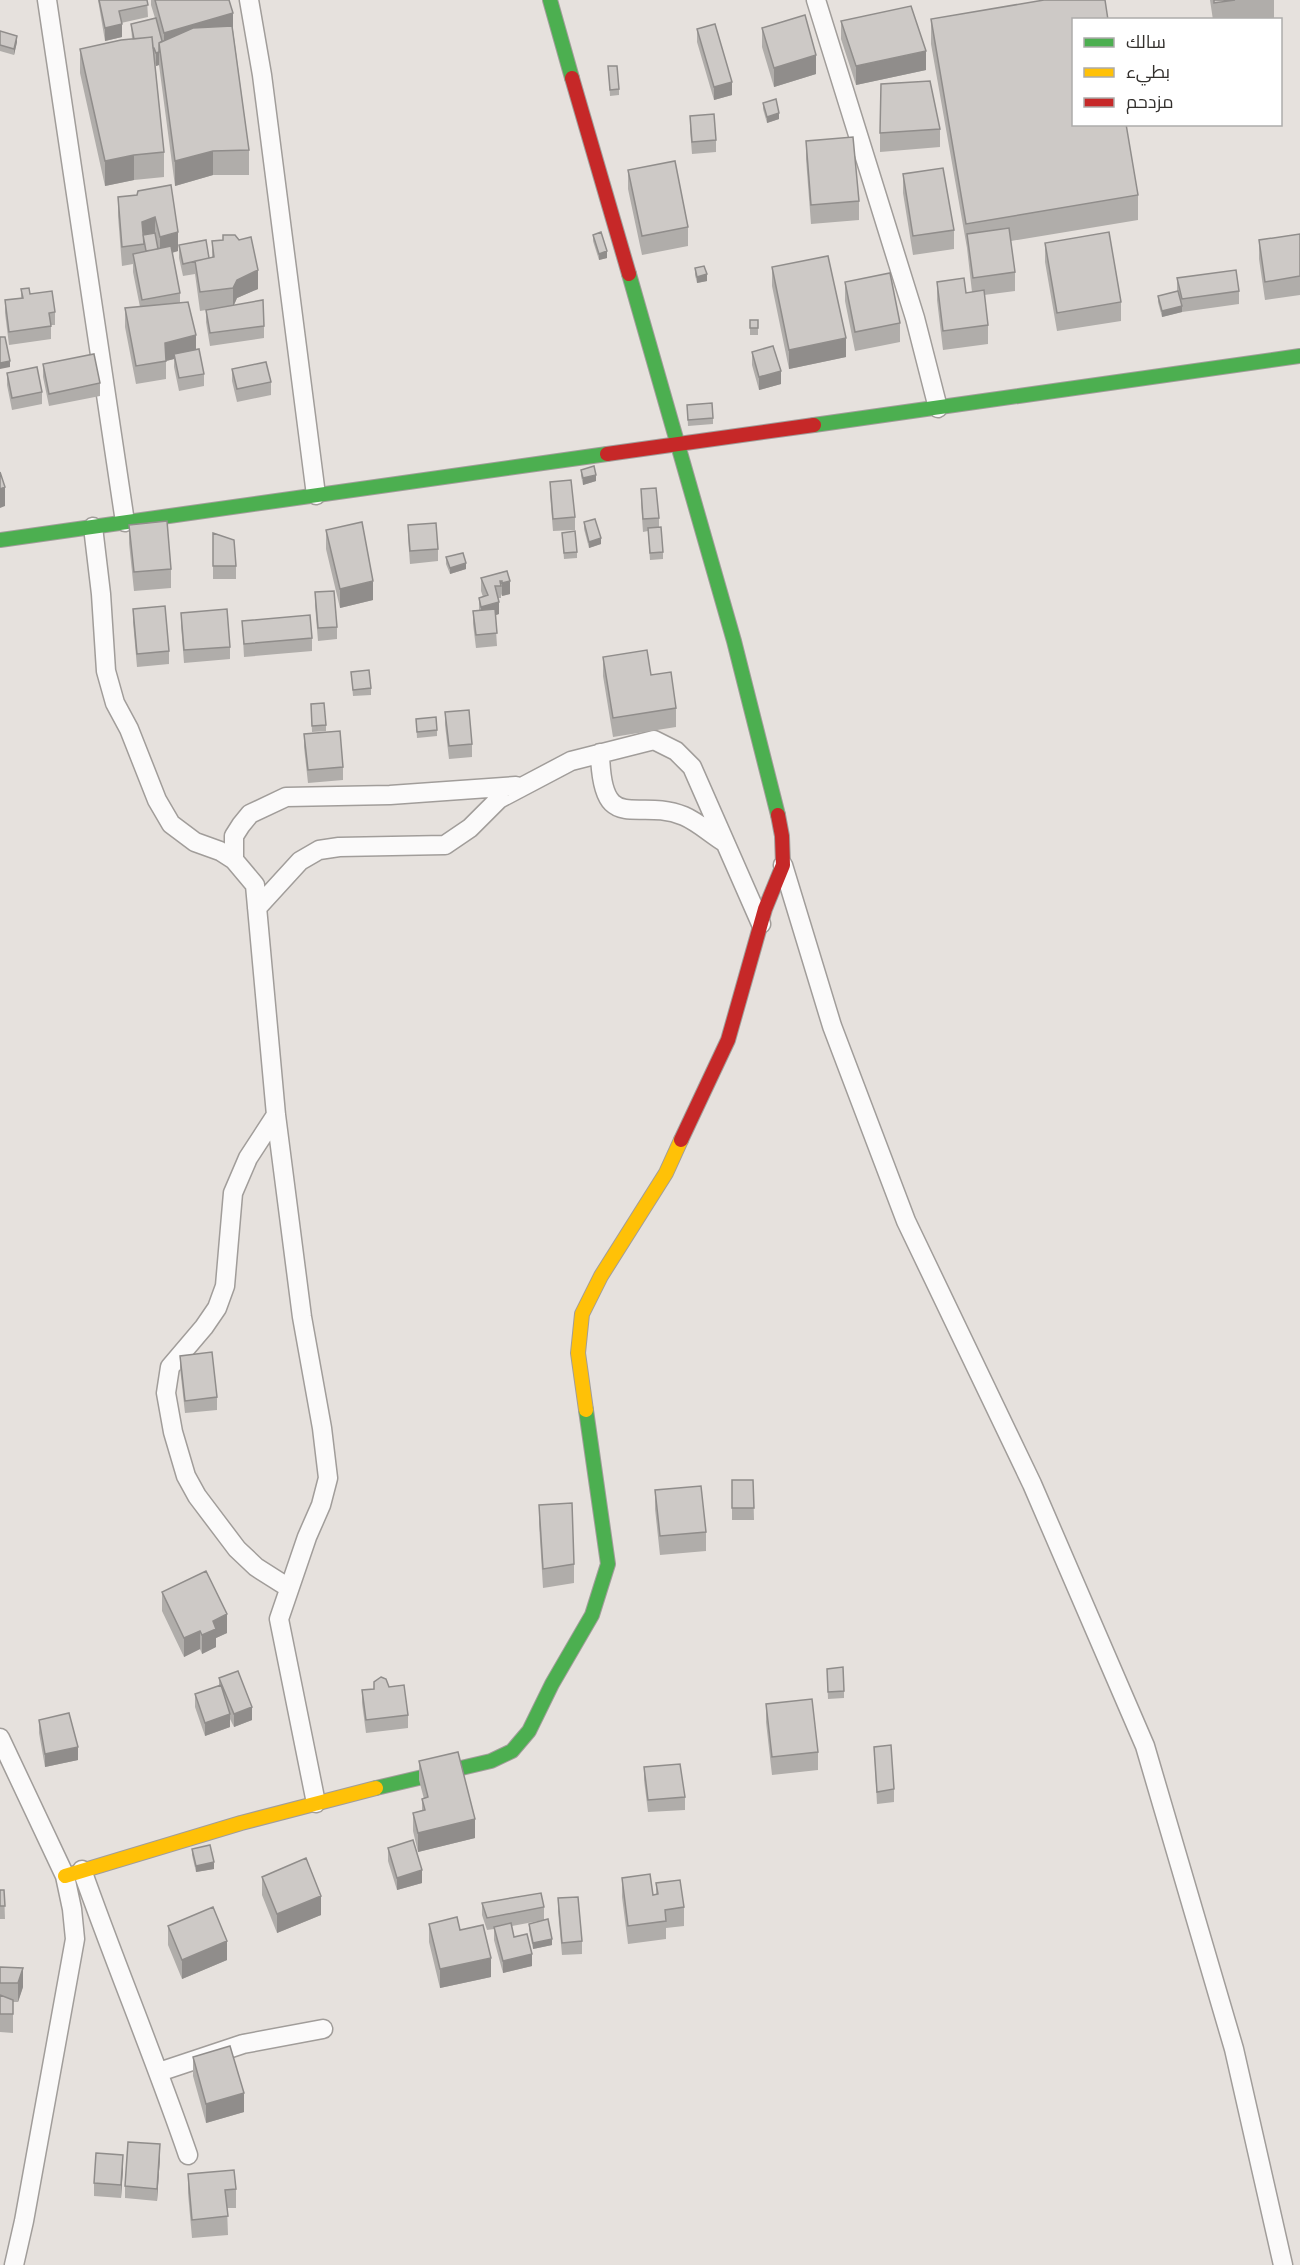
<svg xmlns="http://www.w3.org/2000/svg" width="1300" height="2265" viewBox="0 0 1300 2265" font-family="'Archivo Narrow',Cairo,sans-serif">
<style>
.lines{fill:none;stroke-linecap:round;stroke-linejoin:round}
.street-casing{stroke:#a19d9a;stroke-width:21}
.fast-casing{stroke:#a19d9a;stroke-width:16}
.slow-casing{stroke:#a19d9a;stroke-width:16}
.jam-casing{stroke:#a19d9a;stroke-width:16}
.street{stroke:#fbfafa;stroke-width:18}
.fast{stroke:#4caf50;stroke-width:14}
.slow{stroke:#ffc107;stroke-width:14}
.jam{stroke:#c62828;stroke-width:14}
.wall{fill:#b0adaa}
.shaded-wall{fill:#908d8b}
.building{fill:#cdc9c6;stroke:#908d8b;stroke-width:1.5}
</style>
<rect width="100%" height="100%" fill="#e6e1dd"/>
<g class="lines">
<!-- street casing -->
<g class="street-casing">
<path id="street" d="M47,0L125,522
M249,0L262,75L316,495
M816,0L915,318L938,408
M93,527L101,594L106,671L115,703L129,729L157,800L171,824L195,842L220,851L234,860L255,885L276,1115L302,1317L322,1428L328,1478L321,1505L307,1537L279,1619L316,1803
M600,753C602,838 636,796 684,816C698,822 711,834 724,842
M234,860V836L241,825L250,814L286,797L390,795L516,786
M783,865L832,1026L906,1221L1032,1484L1145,1746L1234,2049L1283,2265
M257,908L300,861L319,850L339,847L445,845L470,828L499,799L571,761L654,740L676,751L692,767L761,924
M276,1115L248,1158L233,1193L225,1286L217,1308L204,1327L170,1367L166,1393L173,1432L186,1476L197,1496L237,1549L256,1567L289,1588
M0,1738L65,1876L72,1909L75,1939L24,2221L14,2265
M82,1870C116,1966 155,2059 188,2155
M159,2072L243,2044L323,2029"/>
</g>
<!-- fast casing -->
<g class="fast-casing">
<path id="fast" d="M550,0L572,78
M629,274L734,641L778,815
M814,425L1300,356
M0,540L607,454
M376,1788L491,1761L512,1751L529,1731L552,1684L592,1615L608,1564L586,1410"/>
</g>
<!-- slow casing -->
<g class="slow-casing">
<path id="slow" d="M586,1410L578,1353L582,1314L601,1276L666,1173L681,1140
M65,1876L241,1823L376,1788"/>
</g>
<!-- jam casing -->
<g class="jam-casing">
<path id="jam" d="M572,78L629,274
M607,454L814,425
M681,1140L728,1040L765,909L783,865L782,836L778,815"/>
</g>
<!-- street -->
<use href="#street" class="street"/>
<!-- fast -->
<use href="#fast" class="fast"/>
<!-- slow -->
<use href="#slow" class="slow"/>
<!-- jam -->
<use href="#jam" class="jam"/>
</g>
<!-- wall -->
<path class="wall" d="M98,0H147L148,17L121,23L122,37L105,41Z
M151,0H229L249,150V175H213L175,186L159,65L156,66L155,63L164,152V177L134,180L105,186L80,73V49L132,39L131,24L155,18L151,5Z
M1210,0H1274V18L1267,20H1213Z
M931,19L1138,195V220L1011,241L1015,272V291L984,295L988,325V344L943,350L937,300V282L966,293L972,292L967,248L931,44Z
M841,21L926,70L856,85L841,39Z
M762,28L816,74L774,87L762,47Z
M697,29L732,95L714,100L697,42Z
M0,31L17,42L14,55L0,51Z
M608,66L619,89V95L610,96Z
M763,103L779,119L767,123L763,109Z
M690,116L716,140V152L692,154L690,129Z
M940,129V147L880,152V133Z
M806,141L859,201V220L811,224L806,159Z
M628,170L688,227V246L642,255L628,189Z
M903,174L954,230V249L913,255L903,193Z
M138,191L178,251L172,253L180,293V303L204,374V386L179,391L174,367V359L166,361V379L136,384L125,327V308L140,307L133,272V264L122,266L118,216V197L137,195Z
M1300,234V295L1265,300L1259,259V240Z
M593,235L607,258L599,260L593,241Z
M212,241L258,289L237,298L234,305L264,326V338L210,346L206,322V310L200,311L195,274L183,276L179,258V245L209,258L212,257Z
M1045,243L1121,302V321L1057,331L1045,262Z
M772,267L846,357L789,369L772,286Z
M695,268L707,281L697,283L695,275Z
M1177,278L1239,291V304L1182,312L1162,317L1158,302V296L1177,291Z
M845,282L900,323V342L855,351L845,301Z
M21,289L55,312V325H51V339L9,345L5,313V300L21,298Z
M750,320H758V335H750Z
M752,352L781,384L759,390L752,365Z
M43,364L100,383V396L49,406L43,377Z
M232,369L271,382V395L237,402L232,381Z
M7,373L42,392V404L12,410L7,385Z
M687,405L713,418V424L688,426Z
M581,470L596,481L583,485L581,476Z
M550,482L575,517V530L553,531L550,494Z
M641,489L659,518V527L663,552V559L650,560L648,531L643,532L641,502Z
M584,522L601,544L589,548L584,529Z
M129,525L171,569V588L134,591L129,543Z
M408,525L438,549V561L410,564L408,537Z
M326,530L373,600L340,608L326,549Z
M213,533L236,566V579H213Z
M562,533L577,552V558L564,559Z
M446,557L466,569L450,574L446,564Z
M507,571L510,594L502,596L501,594V598H498L499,614L495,615L497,646L476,648L473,624V611L479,610V598L483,597L481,591V578Z
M315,592L337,627V639L318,641L315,605Z
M133,609L169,651V664L137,667L133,622Z
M181,613L230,647V659L184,663L181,625Z
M242,621L312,638V651L244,657Z
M603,657L651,675L676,708V727L613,737L603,676Z
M351,672L371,688V695L353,696Z
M311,704L326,725V731L312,732Z
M445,712L472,744V757L449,759L445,725Z
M416,719L437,730V736L417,738Z
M304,734L343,767V780L308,783L304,747Z
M180,1356L217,1397V1410L185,1413L180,1368Z
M732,1480H753L754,1520H732Z
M655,1490L706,1532V1551L660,1555L655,1509Z
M539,1505L574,1564V1583L543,1588L539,1524Z
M162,1592L227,1633L216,1638V1647L202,1654L200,1649L184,1657L162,1611Z
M827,1669L844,1691V1698L828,1699Z
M219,1678L252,1720L234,1727L230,1719V1727L205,1736L195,1707V1694L219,1686Z
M374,1682L389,1687L408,1715V1728L366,1733L362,1703V1690L374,1689Z
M766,1704L818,1752V1770L772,1775L766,1722Z
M39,1720L78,1760L45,1767L39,1733Z
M874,1747L894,1789V1802L877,1804Z
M419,1761L475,1838L418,1852L413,1831V1813L422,1810V1799H424L419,1780Z
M644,1767L685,1797V1810L648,1812L644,1780Z
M388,1848L422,1883L397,1890L388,1861Z
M192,1849L214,1869L196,1872L192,1855Z
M262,1877L321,1915L277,1933L262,1895Z
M622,1878L653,1895L656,1894V1883L684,1907V1926L666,1928V1939L628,1944L622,1897Z
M0,1890H4L5,1919H0Z
M558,1898L582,1941V1954L562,1955L558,1911Z
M482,1903L544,1907V1920L512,1926L514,1937L532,1966L503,1973L494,1940V1929L487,1930L482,1915Z
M429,1924L460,1930L491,1977L440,1988L429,1942Z
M529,1924L552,1945L533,1949L529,1930Z
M168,1926L227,1960L182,1979L168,1945Z
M0,1967L23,1987L18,2002H13V2033L0,2032Z
M193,2057L244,2112L206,2123L193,2076Z
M160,2157L157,2201L125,2198V2186Z
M123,2168L121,2198L94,2196V2183Z
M188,2174L236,2189V2208H227L228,2235L192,2238L188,2193Z"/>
<!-- shaded-wall -->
<path class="shaded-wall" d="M233,13V32L164,49V33Z
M122,24V37L105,41V28Z
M17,36V42L14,55V49Z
M926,51V70L856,85V66Z
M159,52V65L156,66V53Z
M816,55V74L774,87V68Z
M732,82V95L714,100V87Z
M779,113V119L767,123V117Z
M213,151V175L175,186V161Z
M134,155V180L105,186V161Z
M155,217V235L144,241L142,222Z
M178,232V251L160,256V237Z
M607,251V258L599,260V254Z
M258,270V289L237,298L233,307V288L237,280Z
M707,274V281L697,283V277Z
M1182,306V312L1162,317V311Z
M196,335V354H174V359L166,361L165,343Z
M846,338V357L789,369V350Z
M10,361V367L0,369V363Z
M781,371V384L759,390V377Z
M596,475V481L583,485V478Z
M5,487V506L0,508V489Z
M601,538V544L589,548V542Z
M466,563V569L450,574V568Z
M373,581V600L340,608V589Z
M510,581V594L502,596V583Z
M499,602V614L481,620V607Z
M227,1614V1633L216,1638V1647L202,1654V1635L213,1621Z
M200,1631V1649L184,1657V1638Z
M252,1707V1720L234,1727V1714Z
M230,1714V1727L205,1736V1723Z
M78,1747V1760L45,1767V1754Z
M475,1819V1838L418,1852V1833Z
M214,1862V1869L196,1872V1866Z
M422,1870V1883L397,1890V1878Z
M321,1896V1915L277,1933V1914Z
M552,1939V1945L533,1949V1943Z
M227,1941V1960L182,1979V1960Z
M532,1954V1966L503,1973V1961Z
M491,1958V1977L440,1988V1969Z
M23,1968V1987L18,2002V1983Z
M244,2093V2112L206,2123V2104Z
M160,2144V2157L157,2201V2189Z
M123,2155V2168L121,2198V2185Z"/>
<!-- building -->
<path class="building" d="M99,0H147L148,5L119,11L122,24L105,28Z
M155,0H229L233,13L164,33Z
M1044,0H1105L1108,20H1074V124H1126L1138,195L966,224L931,19Z
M1214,0H1235L1214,3Z
M911,6L926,51L856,66L841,21Z
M805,15L816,55L774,68L762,28Z
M156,18L162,41L159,43V52L156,53L154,48H153L152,37L134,39L131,24Z
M715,24L732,82L714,87L697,29Z
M232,26L249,150L213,151L175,161L159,43L193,28Z
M0,31L17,36L14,49L0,45Z
M152,37L164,152L134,155L105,161L80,49L121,40Z
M608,66H617L619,89L610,90Z
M930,81L940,129L880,133L881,84Z
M776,99L779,113L767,117L763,103Z
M714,114L716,140L692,142L690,116Z
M853,137L859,201L811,205L806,141Z
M675,161L688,227L642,236L628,170Z
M943,168L954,230L913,236L903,174Z
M171,185L178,232L160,237L155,217L142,222L144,244L122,247L118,197L137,195L138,191Z
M1009,228L1015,272L973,278L967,234Z
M601,232L607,251L599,254L593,235Z
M1109,232L1121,302L1057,313L1045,243Z
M155,233L158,249L146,251L143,235Z
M1300,234V276L1265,282L1259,240Z
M223,235H235L239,240L251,237L258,270L237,280L233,288L200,292L195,261L214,257L212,241L223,240Z
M206,240L209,258L183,264L179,245Z
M171,246L180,293L142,300L133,254Z
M828,256L846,338L789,350L772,267Z
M704,266L707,274L697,277L695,268Z
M1236,270L1239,291L1182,299L1177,278Z
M890,273L900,323L855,332L845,282Z
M964,278L966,293L984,290L988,325L943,331L937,282Z
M29,288L30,294L52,291L55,312L49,313L51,326L9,332L5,300L23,298L21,289Z
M1178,291L1182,306L1162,311L1158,296Z
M263,300L264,326L210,333L206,310Z
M188,302L196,335L165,343L166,361L136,366L125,308Z
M750,320H758V328H750Z
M0,337H5L10,361L0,363Z
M773,346L781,371L759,377L752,352Z
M199,349L204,374L179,378L174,354Z
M94,354L100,383L49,394L43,364Z
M266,362L271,382L237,389L232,369Z
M37,367L42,392L12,398L7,373Z
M712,403L713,418L688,420L687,405Z
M594,466L596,475L583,478L581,470Z
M0,472L5,487L0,489Z
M571,480L575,517L553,519L550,482Z
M656,488L659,518L643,519L641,489Z
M595,519L601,538L589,542L584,522Z
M167,521L171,569L134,572L129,525Z
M362,522L373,581L340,589L326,530Z
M436,523L438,549L410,551L408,525Z
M661,527L663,552L650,553L648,528Z
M575,531L577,552L564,553L562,533Z
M213,533L234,540L236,566H213Z
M463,553L466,563L450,568L446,557Z
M507,571L510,581L502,583V581H500L501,586H495L499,602L481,607L479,598L488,595L481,578Z
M334,591L337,627L318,628L315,592Z
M165,606L169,651L137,654L133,609Z
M227,609L230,647L184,650L181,613Z
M495,609L497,633L476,635L473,611Z
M310,615L312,638L244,644L242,621Z
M647,650L651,675L671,672L676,708L613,718L603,657Z
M369,670L371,688L353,690L351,672Z
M324,703L326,725L312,726L311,704Z
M469,710L472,744L449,746L445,712Z
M436,717L437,730L417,732L416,719Z
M340,731L343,767L308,770L304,734Z
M212,1352L217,1397L185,1401L180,1356Z
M732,1480H753L754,1508H732Z
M701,1486L706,1532L660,1536L655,1490Z
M572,1503L574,1564L543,1569L539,1505Z
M206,1571L227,1614L213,1621L216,1629L202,1635L200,1631L184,1638L162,1592Z
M843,1667L844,1691L828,1692L827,1669Z
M238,1671L252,1707L234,1714L219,1678Z
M381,1677L386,1679L389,1687L404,1685L408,1715L366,1720L362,1690L374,1689V1682Z
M221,1685L230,1714L205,1723L195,1694Z
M812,1699L818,1752L772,1757L766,1704Z
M69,1713L78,1747L45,1754L39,1720Z
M891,1745L894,1789L877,1792L874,1747Z
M458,1752L475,1819L418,1833L413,1813L425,1810L422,1799L428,1797L419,1761Z
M680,1764L685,1797L648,1800L644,1767Z
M413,1840L422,1870L397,1878L388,1848Z
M210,1845L214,1862L196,1866L192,1849Z
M306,1858L321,1896L277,1914L262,1877Z
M650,1874L653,1895L658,1894L656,1883L680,1880L684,1907L665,1910L666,1921L628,1926L622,1878Z
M0,1890H4L5,1906H0Z
M541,1893L544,1907L487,1918L482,1903Z
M578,1897L582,1941L562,1943L558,1898Z
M213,1907L227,1941L182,1960L168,1926Z
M457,1917L460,1930L483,1925L491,1958L440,1969L429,1924Z
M548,1919L552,1939L533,1943L529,1924Z
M511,1923L514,1937L527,1934L532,1954L503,1961L494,1927Z
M0,1967L23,1968L18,1983H0Z
M0,1995L13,2000V2014H0Z
M230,2046L244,2093L206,2104L193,2057Z
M128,2142L160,2144L157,2189L125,2186Z
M96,2153L123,2155L121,2185L94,2183Z
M234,2170L236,2189L225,2190L228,2216L192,2220L188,2174Z"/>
<!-- legend -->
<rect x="1072" y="18" width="210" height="108" fill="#ffffff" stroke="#adacab" stroke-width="1.5"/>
<rect x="1084" y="38" width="30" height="9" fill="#4caf50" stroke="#adacab" stroke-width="1.5"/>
<text x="1126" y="48" font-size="18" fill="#33302d">سالك</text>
<rect x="1084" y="68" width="30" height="9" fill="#ffc107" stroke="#adacab" stroke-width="1.5"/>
<text x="1126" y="78" font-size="18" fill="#33302d">بطيء</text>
<rect x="1084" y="98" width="30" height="9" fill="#c62828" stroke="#adacab" stroke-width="1.5"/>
<text x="1126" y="108" font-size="18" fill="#33302d">مزدحم</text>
</svg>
